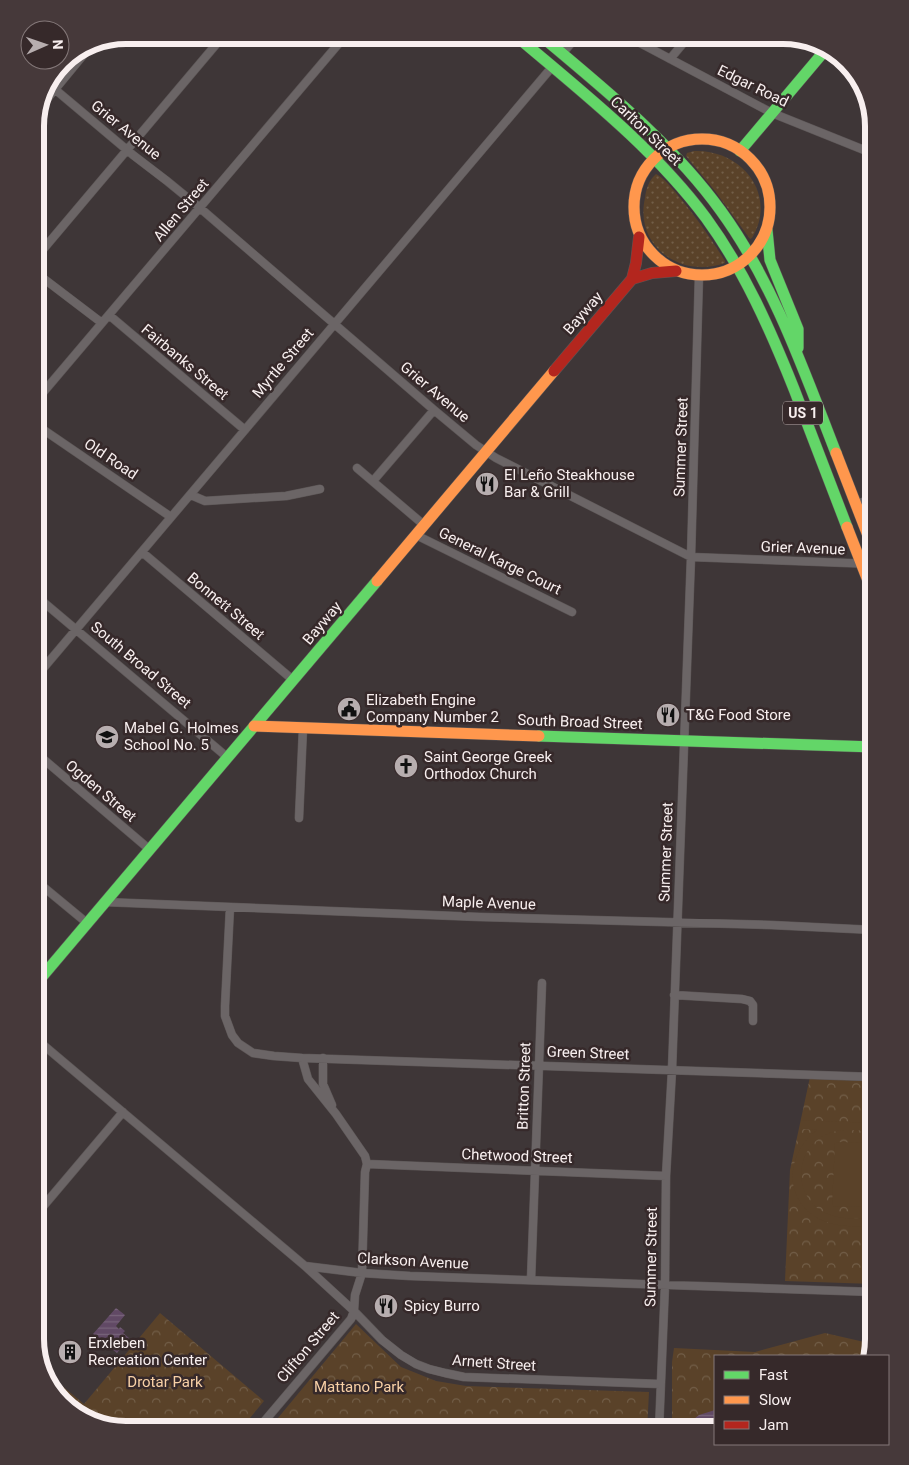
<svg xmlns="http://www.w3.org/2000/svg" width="909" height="1465" viewBox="0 0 909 1465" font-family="Roboto,sans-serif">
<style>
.grass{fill:url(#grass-dots)}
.park{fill:url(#park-crowns)}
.pitch{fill:#5a4229}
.water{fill:url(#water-rules)}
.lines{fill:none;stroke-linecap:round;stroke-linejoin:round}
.street-casing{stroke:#5b5555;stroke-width:9}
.fast-casing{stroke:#5b5555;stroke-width:12}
.slow-casing{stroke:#5b5555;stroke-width:12}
.jam-casing{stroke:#5b5555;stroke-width:12}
.street{stroke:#6b6566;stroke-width:8}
.fast{stroke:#63d668;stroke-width:11}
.slow{stroke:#ff974d;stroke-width:11}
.jam{stroke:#b3261e;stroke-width:11}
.labels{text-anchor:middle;stroke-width:5;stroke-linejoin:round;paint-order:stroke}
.shield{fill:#36292a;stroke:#beb4b4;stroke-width:1}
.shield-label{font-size:14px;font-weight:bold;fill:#f8efef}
.street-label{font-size:15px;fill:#f8efef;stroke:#36292a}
.poi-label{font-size:15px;fill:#f8efef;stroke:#36292a;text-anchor:start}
.park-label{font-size:15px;fill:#f8d0a6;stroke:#36292a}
.rim{fill:none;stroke:#f8efef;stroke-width:6}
</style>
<defs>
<pattern id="grass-dots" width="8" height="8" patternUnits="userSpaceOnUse" patternTransform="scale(1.25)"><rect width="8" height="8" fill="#5a4229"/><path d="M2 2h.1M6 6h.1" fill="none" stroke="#725e48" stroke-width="1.8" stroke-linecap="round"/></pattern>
<pattern id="park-crowns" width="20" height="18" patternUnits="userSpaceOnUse" patternTransform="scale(1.25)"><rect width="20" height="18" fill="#5a4229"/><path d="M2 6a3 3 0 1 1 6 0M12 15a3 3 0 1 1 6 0" fill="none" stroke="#725e48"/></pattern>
<pattern id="water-rules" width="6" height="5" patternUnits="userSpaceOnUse" patternTransform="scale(1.25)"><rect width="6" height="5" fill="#614965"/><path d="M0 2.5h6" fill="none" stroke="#78647b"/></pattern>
</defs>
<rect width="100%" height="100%" fill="#3e3637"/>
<!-- grass -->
<path class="grass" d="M694,151C742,149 778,195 752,238L750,239L715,191L686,156L687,153Z
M656,174C664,178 670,186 676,193C694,214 710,237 725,261V263C681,279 634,246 645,198C646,189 649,180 656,174Z"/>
<!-- park -->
<path class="park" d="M810,1077L874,1079V1284L785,1281L790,1170Z
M160,1313L264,1401L240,1430H120L76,1415L45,1381L50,1376L84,1404Z
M356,1324L401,1367L436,1381L466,1386L649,1392L647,1430H268Z
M825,1333L873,1344L869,1356H715V1430H672V1362L674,1348L755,1352Z"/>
<!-- pitch -->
<path class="pitch" d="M801,1120L874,1123V1131C858,1131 840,1127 825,1135C792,1151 794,1201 828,1214C842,1220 859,1218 874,1218V1226C858,1226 839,1228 824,1221C783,1204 784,1155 817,1130L801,1129Z
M835,1142L874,1143V1207L832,1206Z"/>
<!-- water -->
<path class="water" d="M116,1308L125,1315L116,1326L119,1329L120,1327L125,1331L123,1333L129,1338L117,1353L93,1334Z
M715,1410V1430H680L699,1415Z
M511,1418L579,1423L624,1421L633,1423L640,1430H449L466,1424Z"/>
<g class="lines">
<!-- street casing -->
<g class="street-casing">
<path id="street" d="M625,35L772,113L874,154
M562,54L578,35
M670,59L690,35
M51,86L133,155L167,181L200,208L434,410L476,445L496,458L691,557L874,564
M43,104L95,41
M35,259L224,35
M35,272L102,323
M109,315L245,430
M35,402L346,35
M35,424L171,517
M357,468L424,525
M373,481L434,410
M191,495L205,501L286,496L320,489
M856,505L867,500L874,486
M416,535L572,612
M142,552L293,680
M35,595L227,757
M35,678L552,67
M35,752L149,849
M299,818L303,728
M35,880L87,923
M104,902L480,917L771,925L874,930
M230,907L225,1006V1016L232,1035L238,1043L253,1053L274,1056L302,1058L874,1077
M674,995L742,999L750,1001L753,1005V1021
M35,1038L305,1266L354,1311L382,1340L401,1355L416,1364L429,1369L445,1373L464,1377L660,1384
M323,1058V1084L332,1105
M367,1164L666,1176
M35,1216L123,1112
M305,1266L362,1273L410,1276L874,1292
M531,1280L542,983
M257,1430L351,1319L354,1311L355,1295L362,1273L365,1172L367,1164L365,1156L336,1114L308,1079L302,1058
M659,1430L665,1285L666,1176L672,1070L691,557L699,275"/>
</g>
<!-- fast casing -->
<g class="fast-casing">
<path id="fast" d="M515,35C582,92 653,147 706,218C744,270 770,329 794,389C812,435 829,481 847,527
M540,35C604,89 672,143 721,211C774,284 804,371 836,453
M740,151L827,48
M767,230L770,260L798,329V348
M539,736L874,747
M35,985L377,581"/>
</g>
<!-- slow casing -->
<g class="slow-casing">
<path id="slow" d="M634 207a68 68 0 1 1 136 0a68 68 0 1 1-136 0Z
M836,453L874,551
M847,527L874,596
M377,581L554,371
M254,726L539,736"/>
</g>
<!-- jam casing -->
<g class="jam-casing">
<path id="jam" d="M632,279L652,273L676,271
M554,371L632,279L636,263L639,237"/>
</g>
<!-- street -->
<use href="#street" class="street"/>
<!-- fast -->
<use href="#fast" class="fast"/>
<!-- slow -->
<use href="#slow" class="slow"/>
<!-- jam -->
<use href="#jam" class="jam"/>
</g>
<!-- icons -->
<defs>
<g id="restaurant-disc" transform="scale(1.25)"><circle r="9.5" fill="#b7aeaf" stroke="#36292a"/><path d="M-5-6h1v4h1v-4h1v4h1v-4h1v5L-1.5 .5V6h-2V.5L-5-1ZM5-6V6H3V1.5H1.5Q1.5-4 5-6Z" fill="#111"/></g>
<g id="civic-disc" transform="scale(1.25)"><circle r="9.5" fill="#b7aeaf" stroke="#36292a"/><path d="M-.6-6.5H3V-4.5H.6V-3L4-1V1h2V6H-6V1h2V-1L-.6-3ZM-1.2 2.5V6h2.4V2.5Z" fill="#111"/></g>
<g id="school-disc" transform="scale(1.25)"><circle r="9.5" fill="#b7aeaf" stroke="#36292a"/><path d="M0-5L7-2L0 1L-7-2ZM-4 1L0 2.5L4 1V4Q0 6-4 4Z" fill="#111"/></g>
<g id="church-disc" transform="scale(1.25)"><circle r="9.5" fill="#b7aeaf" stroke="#36292a"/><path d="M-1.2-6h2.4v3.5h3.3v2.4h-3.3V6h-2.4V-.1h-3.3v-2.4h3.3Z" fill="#111"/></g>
<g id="building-disc" transform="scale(1.25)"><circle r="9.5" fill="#b7aeaf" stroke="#36292a"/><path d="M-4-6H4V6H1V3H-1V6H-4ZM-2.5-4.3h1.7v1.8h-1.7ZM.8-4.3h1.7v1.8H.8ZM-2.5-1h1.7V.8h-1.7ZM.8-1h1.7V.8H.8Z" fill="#111"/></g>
</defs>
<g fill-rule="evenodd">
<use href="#restaurant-disc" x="487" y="484"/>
<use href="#civic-disc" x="349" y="709"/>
<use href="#restaurant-disc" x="668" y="715"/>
<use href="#school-disc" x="107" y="737"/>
<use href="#church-disc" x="406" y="766"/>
<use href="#restaurant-disc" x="386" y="1306"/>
<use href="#building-disc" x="70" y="1352"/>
</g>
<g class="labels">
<!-- shield labels -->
<rect class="shield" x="783" y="401.5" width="40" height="23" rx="4"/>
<g class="shield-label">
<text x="803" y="418">US 1</text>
</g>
<!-- street labels -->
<g class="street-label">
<text transform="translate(753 86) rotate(26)" y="5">Edgar Road</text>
<text transform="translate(126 130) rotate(39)" y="5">Grier Avenue</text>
<text transform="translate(646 131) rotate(44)" y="5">Carlton Street</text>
<text transform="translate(181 210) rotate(-50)" y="5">Allen Street</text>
<text transform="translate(583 313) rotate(-49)" y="5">Bayway</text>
<text transform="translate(185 362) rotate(40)" y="5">Fairbanks Street</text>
<text transform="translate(283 363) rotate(-50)" y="5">Myrtle Street</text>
<text transform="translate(435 392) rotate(40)" y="5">Grier Avenue</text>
<text transform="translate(681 447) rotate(-88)" y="5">Summer Street</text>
<text transform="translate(111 459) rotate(34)" y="5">Old Road</text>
<text transform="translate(803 548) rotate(2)" y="5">Grier Avenue</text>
<text transform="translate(500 561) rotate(26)" y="5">General Karge Court</text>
<text transform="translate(226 606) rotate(40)" y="5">Bonnett Street</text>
<text transform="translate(322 623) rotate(-50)" y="5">Bayway</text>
<text transform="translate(141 665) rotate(40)" y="5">South Broad Street</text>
<text transform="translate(580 722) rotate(2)" y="5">South Broad Street</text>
<text transform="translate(101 791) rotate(40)" y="5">Ogden Street</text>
<text transform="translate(666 852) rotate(-88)" y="5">Summer Street</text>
<text transform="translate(489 903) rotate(2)" y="5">Maple Avenue</text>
<text transform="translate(588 1053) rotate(2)" y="5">Green Street</text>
<text transform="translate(524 1086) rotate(-88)" y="5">Britton Street</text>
<text transform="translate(517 1156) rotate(2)" y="5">Chetwood Street</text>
<text transform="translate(651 1257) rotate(-89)" y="5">Summer Street</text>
<text transform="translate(413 1261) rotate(3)" y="5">Clarkson Avenue</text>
<text transform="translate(308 1347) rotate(-50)" y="5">Clifton Street</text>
<text transform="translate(494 1363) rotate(4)" y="5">Arnett Street</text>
</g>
<!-- poi labels -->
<g class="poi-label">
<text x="504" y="480">El Leño Steakhouse<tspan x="504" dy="17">Bar &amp; Grill</tspan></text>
<text x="366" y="705">Elizabeth Engine<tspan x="366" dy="17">Company Number 2</tspan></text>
<text x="686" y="720">T&amp;G Food Store</text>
<text x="124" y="733">Mabel G. Holmes<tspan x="124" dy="17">School No. 5</tspan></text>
<text x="424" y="762">Saint George Greek<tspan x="424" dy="17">Orthodox Church</tspan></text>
<text x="404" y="1311">Spicy Burro</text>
<text x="88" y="1348">Erxleben<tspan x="88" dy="17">Recreation Center</tspan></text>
</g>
<!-- park labels -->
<g class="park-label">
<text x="165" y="1387">Drotar Park</text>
<text x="359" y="1392">Mattano Park</text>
</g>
</g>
<!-- crop -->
<path d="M0 0H909V1465H0ZM126 44H783A82 82 0 0 1 865 126V1339A82 82 0 0 1 783 1421H126A82 82 0 0 1 44 1339V126A82 82 0 0 1 126 44Z" fill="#46393a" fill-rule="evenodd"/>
<path class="rim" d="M126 44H783A82 82 0 0 1 865 126V1339A82 82 0 0 1 783 1421H126A82 82 0 0 1 44 1339V126A82 82 0 0 1 126 44Z"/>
<!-- legend -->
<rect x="714" y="1355" width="175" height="90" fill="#36292a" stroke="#847879"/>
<rect x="724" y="1371" width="25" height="8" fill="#63d668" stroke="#847879"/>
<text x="759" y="1380" font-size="15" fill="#f8efef">Fast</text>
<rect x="724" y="1396" width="25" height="8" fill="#ff974d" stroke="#847879"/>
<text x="759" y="1405" font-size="15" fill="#f8efef">Slow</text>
<rect x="724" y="1421" width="25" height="8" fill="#b3261e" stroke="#847879"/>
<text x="759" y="1430" font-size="15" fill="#f8efef">Jam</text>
<!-- north arrow -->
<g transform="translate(45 45) rotate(88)"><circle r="24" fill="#36292a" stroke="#847879"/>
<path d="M0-4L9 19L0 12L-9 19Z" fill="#b7aeaf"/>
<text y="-8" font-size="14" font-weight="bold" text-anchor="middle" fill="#f8efef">N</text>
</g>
</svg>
